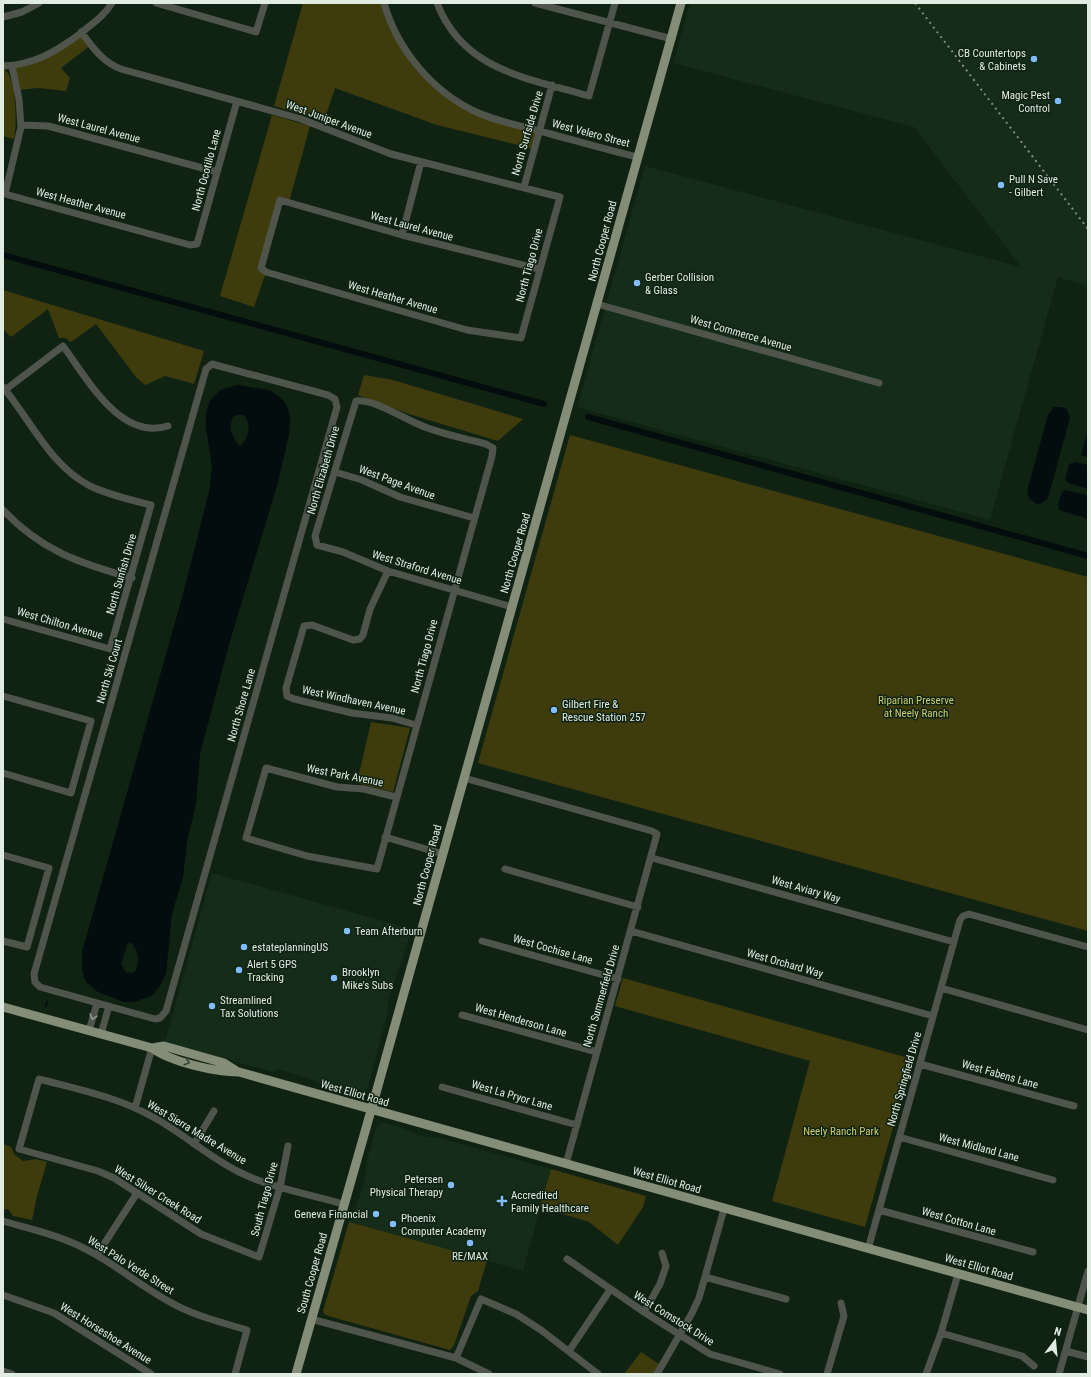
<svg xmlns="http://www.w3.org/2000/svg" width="1091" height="1377" viewBox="0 0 1091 1377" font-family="'Roboto Condensed',sans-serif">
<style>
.built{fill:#142c18}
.green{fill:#3e3c0d}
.water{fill:#030d0d;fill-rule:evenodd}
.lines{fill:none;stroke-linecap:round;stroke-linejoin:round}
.stream{stroke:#030d0d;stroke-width:2}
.canal{stroke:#030d0d;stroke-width:6}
.minor{stroke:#50554b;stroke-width:7}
.major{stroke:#838d78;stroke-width:9}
.rail{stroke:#7f8e81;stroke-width:2;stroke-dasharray:2 4;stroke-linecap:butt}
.oneway{stroke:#91998f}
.oneway2{stroke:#384836}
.poi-dot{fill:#83bcfa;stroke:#102313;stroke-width:1.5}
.labels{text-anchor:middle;stroke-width:3;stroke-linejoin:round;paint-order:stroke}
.poi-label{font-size:11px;fill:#e0ece2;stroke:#102313;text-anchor:start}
.street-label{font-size:11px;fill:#e0ece2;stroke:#102313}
.park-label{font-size:11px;fill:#cdcb6d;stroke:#102313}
</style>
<rect width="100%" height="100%" fill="#102313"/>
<!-- built -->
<path class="built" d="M690,3H1088V286L1058,277L990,520L577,407L645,166L1021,267L914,127L673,63Z
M212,873L412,929L389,998L386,1020L368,1087L363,1095L341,1091L311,1079L278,1069L273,1072L165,1042Z
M382,1123H387L422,1136L440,1138L551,1169L523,1271L349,1222L358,1202L365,1179L367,1160L376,1128Z"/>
<!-- green -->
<path class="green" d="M303,3H384L388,19L427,77L475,112L539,131L534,149L437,125L335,88L324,121L274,106Z
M81,32L91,45L61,68L70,78L66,91L38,88L17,90L12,66L32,61Z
M3,69C17,74 17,126 14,139L3,136Z
M272,115L310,126L289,202L281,200L261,268L266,272L254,307L220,296Z
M3,290L204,351L194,384L165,376L145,385L136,377L96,324L71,342L65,338H59L48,309L11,337L3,329Z
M364,375L393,380L523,419L498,441L409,414L358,395Z
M570,435L1088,577V931L478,763Z
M371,722L410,728L393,792L357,783Z
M623,978L912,1059L865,1227L772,1201L810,1061L615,1006Z
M3,1144L11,1147L14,1154L23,1161L36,1159L47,1162L37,1196L32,1220L13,1216L8,1209L3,1210Z
M551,1169L646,1196L643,1207L618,1245L589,1222L540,1207Z
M349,1222L487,1260L478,1291L471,1296L454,1345L450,1350L325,1315L323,1311Z
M641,1352L662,1366L657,1374H624Z"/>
<!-- water -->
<path class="water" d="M237,385L270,390L284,401L288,408L290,417L289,435L277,486L230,641L200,754L196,804L187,842L183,877L172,914L166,974L160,986L153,995L135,1002H124L98,992L86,982L82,971V952L183,594L209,492L212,467L206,428V414L209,402L220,390ZM238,415H244C252,423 249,439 240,446C232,438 227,426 234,416ZM130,942C139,948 141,966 133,973L126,972L121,964L127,945Z
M1054,407H1061L1067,409L1070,418L1048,498L1042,503L1037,504L1029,499L1027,491L1048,415Z
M1088,429V457L1081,455Z
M1075,462L1088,465V489L1069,483L1065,480L1069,464Z
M1065,490L1088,495V519L1059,510C1057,504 1060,493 1065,490Z"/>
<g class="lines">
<!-- stream -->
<path class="stream" d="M46,1006L47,1002"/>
<!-- canal -->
<path class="canal" d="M3,255L544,404
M588,417L1088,556"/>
<!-- minor -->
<path class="minor" d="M156,3L256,32L265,3
M384,3C397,49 431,90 474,111C497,122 523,126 547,133C577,141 607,150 637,157
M437,3C463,71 528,78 589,96L615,3
M535,3L672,39
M3,17L22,12L39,3
M81,32C93,47 102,62 121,69L301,119L391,154L560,197L521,338L467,330L266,272L261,268L280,200L402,235L539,269
M3,66C34,65 57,51 81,33C93,23 104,16 112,3
M12,66L19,99L21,127L5,194L190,245L197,244L237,101
M21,125L48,126L63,130L217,172
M524,187L552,85
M402,235L421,162
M597,304L879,383
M212,364L328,395L335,399L337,407L166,1011L160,1018L155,1019L40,987L35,982L34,974L206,369Z
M3,387C31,421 50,465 90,486C109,495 131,500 151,505L110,649L3,619
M5,390L63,346C87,378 120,441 168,426
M335,472L362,480L400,497L474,518
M3,510C42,551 79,563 132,578
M388,571L370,609L363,635L360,639L353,640L312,625L304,626L286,688L287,696L294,699L352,713L392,718L416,725
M3,696L91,721L71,793L3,773
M464,778L652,831L657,834L566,1164
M396,797L364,789L337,787L266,768L246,838L307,856L377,869L492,456L493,448L486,444C464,438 440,434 420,425C402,418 375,399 356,401L315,536L317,545L343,552L388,571L512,607
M385,837L443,854
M3,855L49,868L27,947L3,941
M652,858L954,942
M505,869L638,907
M631,931L933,1016
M482,941L618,979
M941,988L1088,1030
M462,1015L597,1052
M89,1031L97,1003
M101,1034L109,1006
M920,1064L1074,1106
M442,1087L577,1125
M135,1108L152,1048
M899,1137L1053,1180
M194,1144L214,1111
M288,1146L280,1187L259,1257L201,1234L114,1178L98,1171L19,1149L39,1079C77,1089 117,1097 151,1116C182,1132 208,1157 239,1172C271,1188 309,1194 343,1204
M879,1210L1033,1252
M3,1221C27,1228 51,1233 73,1243C108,1258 137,1284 170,1302C194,1316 221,1322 247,1330L235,1374
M868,1249L960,920L963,916L969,914L1088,947
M97,1255L137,1193
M567,1259L644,1312L710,1354L780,1374
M705,1277L786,1299
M3,1295L54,1313L151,1374
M644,1312L660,1284L666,1266L662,1253
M311,1319L456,1358L489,1374
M941,1333L1022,1356L1034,1366
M569,1351L610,1290
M1066,1351L1088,1357
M456,1358L481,1299L516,1314L541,1330L598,1374
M3,1371L12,1374
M657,1374L692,1313L699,1298L724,1209
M827,1374L844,1316L841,1303
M926,1374L941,1333L958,1274
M1059,1374L1088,1271"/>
<!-- major -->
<path class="major" d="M3,1007L152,1048C171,1062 215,1072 239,1072L1088,1310
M152,1048L164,1046L224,1063L238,1072
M296,1374L376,1093L681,3"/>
<!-- rail -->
<path class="rail" d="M915,3L1088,229"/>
</g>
<!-- one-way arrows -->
<defs><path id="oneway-chevron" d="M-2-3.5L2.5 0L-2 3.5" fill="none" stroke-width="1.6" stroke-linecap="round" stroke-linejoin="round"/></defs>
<use class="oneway" href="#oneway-chevron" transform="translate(93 1017) rotate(106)"/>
<use class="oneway2" href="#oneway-chevron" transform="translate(187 1062) rotate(16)"/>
<!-- markers -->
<g class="poi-dot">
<circle cx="1034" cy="59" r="4"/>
<circle cx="1058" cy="101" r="4"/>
<circle cx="1001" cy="185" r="4"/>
<circle cx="637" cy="283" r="4"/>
<circle cx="554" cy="710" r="4"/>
<circle cx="347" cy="931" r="4"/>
<circle cx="244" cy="947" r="4"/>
<circle cx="239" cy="970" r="4"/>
<circle cx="334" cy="978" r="4"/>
<circle cx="212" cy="1006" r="4"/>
<circle cx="451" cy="1185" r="4"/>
<path d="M500 1195h4v4h4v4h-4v4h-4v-4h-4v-4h4z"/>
<circle cx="376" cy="1214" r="4"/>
<circle cx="393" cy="1224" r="4"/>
<circle cx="470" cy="1243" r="4"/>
</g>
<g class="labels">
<!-- poi labels -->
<g class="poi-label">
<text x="1026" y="57" text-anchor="end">CB Countertops<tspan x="1026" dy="13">&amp; Cabinets</tspan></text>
<text x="1050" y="99" text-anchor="end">Magic Pest<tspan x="1050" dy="13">Control</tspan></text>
<text x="1009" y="183">Pull N Save<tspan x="1009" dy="13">- Gilbert</tspan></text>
<text x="645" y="281">Gerber Collision<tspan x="645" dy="13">&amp; Glass</tspan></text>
<text x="562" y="708">Gilbert Fire &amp;<tspan x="562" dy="13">Rescue Station 257</tspan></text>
<text x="355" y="935">Team Afterburn</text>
<text x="252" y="951">estateplanningUS</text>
<text x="247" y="968">Alert 5 GPS<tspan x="247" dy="13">Tracking</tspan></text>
<text x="342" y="976">Brooklyn<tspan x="342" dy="13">Mike's Subs</tspan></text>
<text x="220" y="1004">Streamlined<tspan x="220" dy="13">Tax Solutions</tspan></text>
<text x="443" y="1183" text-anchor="end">Petersen<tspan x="443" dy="13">Physical Therapy</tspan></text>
<text x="511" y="1199">Accredited<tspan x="511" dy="13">Family Healthcare</tspan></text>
<text x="368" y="1218" text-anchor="end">Geneva Financial</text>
<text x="401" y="1222">Phoenix<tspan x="401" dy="13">Computer Academy</tspan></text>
<text x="470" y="1260" text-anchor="middle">RE/MAX</text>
</g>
<!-- street labels -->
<g class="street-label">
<text transform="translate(329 119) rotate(20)" y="4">West Juniper Avenue</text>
<text transform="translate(99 128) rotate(15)" y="4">West Laurel Avenue</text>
<text transform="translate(527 133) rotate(-74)" y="4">North Surfside Drive</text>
<text transform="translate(591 133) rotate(15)" y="4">West Velero Street</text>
<text transform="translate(206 170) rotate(-75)" y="4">North Ocotillo Lane</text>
<text transform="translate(81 203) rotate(15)" y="4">West Heather Avenue</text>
<text transform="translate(412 226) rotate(15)" y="4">West Laurel Avenue</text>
<text transform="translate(602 241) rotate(-75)" y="4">North Cooper Road</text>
<text transform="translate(529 265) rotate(-75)" y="4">North Tiago Drive</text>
<text transform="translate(393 297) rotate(16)" y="4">West Heather Avenue</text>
<text transform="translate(741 333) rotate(16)" y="4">West Commerce Avenue</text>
<text transform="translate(323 470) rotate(-74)" y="4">North Elizabeth Drive</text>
<text transform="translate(397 482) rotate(20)" y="4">West Page Avenue</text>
<text transform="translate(515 553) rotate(-74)" y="4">North Cooper Road</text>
<text transform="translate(417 567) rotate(17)" y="4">West Straford Avenue</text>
<text transform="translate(121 574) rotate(-74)" y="4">North Sunfish Drive</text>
<text transform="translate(60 623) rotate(16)" y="4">West Chilton Avenue</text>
<text transform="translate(424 656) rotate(-75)" y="4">North Tiago Drive</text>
<text transform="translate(109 671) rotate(-74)" y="4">North Ski Court</text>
<text transform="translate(354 700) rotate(12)" y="4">West Windhaven Avenue</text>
<text transform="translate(241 705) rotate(-74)" y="4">North Shore Lane</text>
<text transform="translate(345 775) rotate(11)" y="4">West Park Avenue</text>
<text transform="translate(427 865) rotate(-75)" y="4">North Cooper Road</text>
<text transform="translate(806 889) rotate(16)" y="4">West Aviary Way</text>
<text transform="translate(553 949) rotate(16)" y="4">West Cochise Lane</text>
<text transform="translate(785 963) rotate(16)" y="4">West Orchard Way</text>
<text transform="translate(601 996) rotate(-74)" y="4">North Summerfield Drive</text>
<text transform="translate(521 1020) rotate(16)" y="4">West Henderson Lane</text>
<text transform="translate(1000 1074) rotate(16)" y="4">West Fabens Lane</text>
<text transform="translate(904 1079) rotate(-74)" y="4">North Springfield Drive</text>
<text transform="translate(355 1093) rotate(16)" y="4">West Elliot Road</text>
<text transform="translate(512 1095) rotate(16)" y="4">West La Pryor Lane</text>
<text transform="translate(197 1132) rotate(31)" y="4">West Sierra Madre Avenue</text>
<text transform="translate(979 1147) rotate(15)" y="4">West Midland Lane</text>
<text transform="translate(667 1180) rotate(16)" y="4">West Elliot Road</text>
<text transform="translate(158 1194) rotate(32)" y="4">West Silver Creek Road</text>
<text transform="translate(264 1199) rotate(-75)" y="4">South Tiago Drive</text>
<text transform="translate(959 1221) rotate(16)" y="4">West Cotton Lane</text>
<text transform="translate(131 1265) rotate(32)" y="4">West Palo Verde Street</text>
<text transform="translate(979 1267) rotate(16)" y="4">West Elliot Road</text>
<text transform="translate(312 1273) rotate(-74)" y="4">South Cooper Road</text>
<text transform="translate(674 1318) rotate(32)" y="4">West Comstock Drive</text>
<text transform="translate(106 1333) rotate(32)" y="4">West Horseshoe Avenue</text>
</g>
<!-- park labels -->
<g class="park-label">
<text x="916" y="704">Riparian Preserve<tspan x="916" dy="13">at Neely Ranch</tspan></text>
<text x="841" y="1135">Neely Ranch Park</text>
</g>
</g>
<!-- border -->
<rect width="1091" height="1377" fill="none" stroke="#e0ece2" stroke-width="8"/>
<!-- north arrow -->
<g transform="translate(1055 1341) rotate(16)" stroke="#102313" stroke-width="3" paint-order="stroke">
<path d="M0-3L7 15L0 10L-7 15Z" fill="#e0ece2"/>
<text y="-6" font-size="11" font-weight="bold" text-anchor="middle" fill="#e0ece2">N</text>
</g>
</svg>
